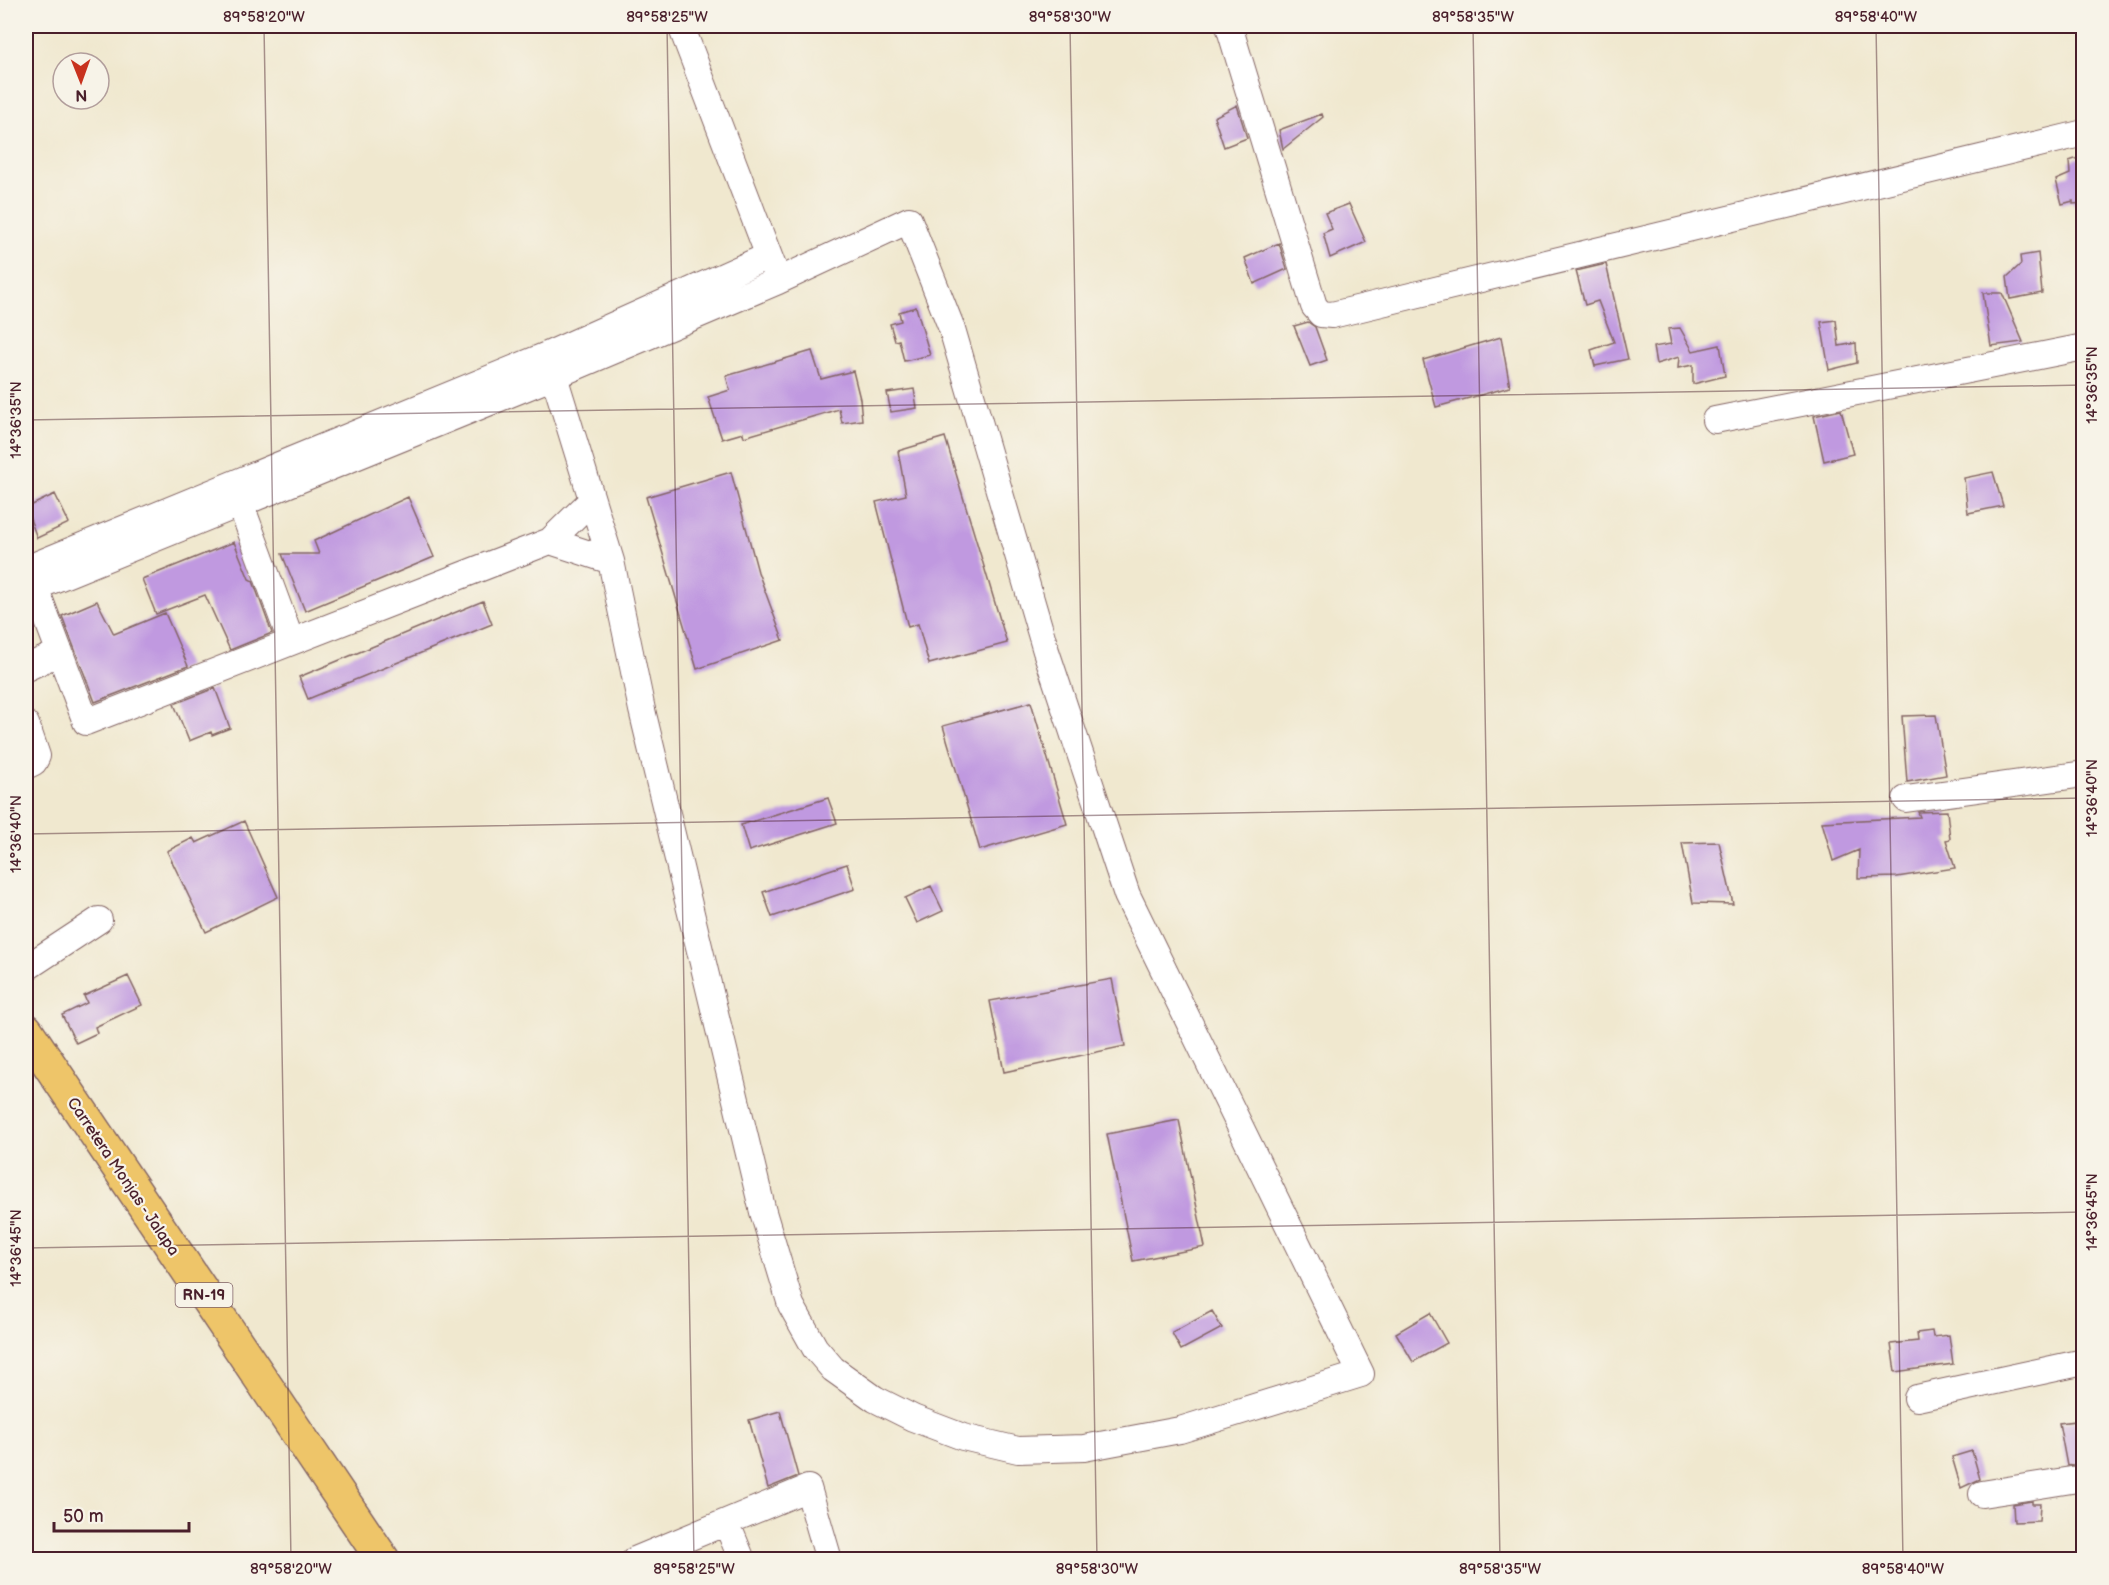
<svg xmlns="http://www.w3.org/2000/svg" width="2109" height="1585" viewBox="0 0 2109 1585" font-family="'Balsamiq Sans',sans-serif">
<style>
.building{fill:#c099e0}
.lines{fill:none;stroke-linecap:round;stroke-linejoin:round}
.minor-casing{stroke:#846564;stroke-width:28}
.major-casing{stroke:#846564;stroke-width:36}
.minor{stroke:#fff;stroke-width:26}
.major{stroke:#eec569;stroke-width:33}
.ticks{fill:none;stroke:#4a1f2b;stroke-width:1.5;stroke-opacity:0.45}
.labels{text-anchor:middle;stroke-width:4.5;stroke-linejoin:round;paint-order:stroke}
.shield{fill:#f7f3e8;stroke:#7e5f64;stroke-width:1.5}
.shield-label{font-size:15px;font-weight:bold;fill:#4a1f2b}
.street-label{font-size:16px;fill:#4a1f2b;stroke:#f7f3e8}
.neatline{fill:none;stroke:#4a1f2b;stroke-width:2}
.ticks-label{font-size:15px;text-anchor:middle;fill:#4a1f2b}
</style>
<rect width="100%" height="100%" fill="#f7f3e8"/>
<filter id="ink" filterUnits="userSpaceOnUse"><feTurbulence type="fractalNoise" baseFrequency=".0167" numOctaves="2"/><feDisplacementMap in="SourceGraphic" scale="12" xChannelSelector="R" yChannelSelector="G"/><feConvolveMatrix kernelMatrix="1 2 1 2 8 2 1 2 1" color-interpolation-filters="sRGB"/></filter>
<filter id="wash" filterUnits="userSpaceOnUse"><feTurbulence type="fractalNoise" baseFrequency=".008" numOctaves="4" result="noise"/><feDisplacementMap in="SourceGraphic" scale="24" xChannelSelector="R" yChannelSelector="G"/><feGaussianBlur stdDeviation="1.35" result="paint"/><feColorMatrix in="noise" values="0 0 0 0 0 0 0 0 0 0 0 0 0 0 0 0 0 1.4 0 .05"/><feComposite in="paint" operator="in"/></filter>
<g filter="url(#wash)">
<rect width="100%" height="100%" fill="#f0e8cf"/>
<g id="blocks">
<!-- building -->
<path class="building" d="M1237,105L1247,138L1224,147L1214,117Z
M1322,114L1323,117L1283,149L1279,130Z
M2084,156V203L2073,204V201L2062,204L2056,180L2070,174L2069,161Z
M1349,204L1366,242L1330,258L1323,233L1332,229L1325,213Z
M1279,243L1287,269L1254,284L1245,258Z
M2038,253L2042,293L2010,299L2007,277L2021,264L2020,256Z
M1606,264L1628,359L1595,366L1591,350L1614,342L1598,301L1585,305L1576,271Z
M1983,293H2002L2023,342L1991,346Z
M916,307L930,355L904,361L899,340L895,341L890,324L901,321L899,312Z
M1836,320L1839,346L1856,343L1857,363L1829,370L1821,322Z
M1308,322L1315,327L1327,360L1310,366L1294,326Z
M1680,328L1693,351L1720,345L1725,376L1693,384V365L1678,368L1679,357L1656,364L1653,347L1671,344L1668,329Z
M1501,337L1510,387L1436,407L1423,360Z
M812,351L821,379L853,371L860,399L862,420L842,423L839,409L744,437L743,433L722,439L708,397L730,390L726,376Z
M914,389L917,408L891,412L887,393Z
M1841,410L1853,454L1824,461L1814,416Z
M945,437L1007,643L929,664L918,624L908,627L876,502L906,495L898,451Z
M731,472L758,572L783,640L697,669L646,497Z
M1993,472L2003,506L1968,513L1964,478Z
M55,494L69,523L37,538L26,508Z
M408,497L434,557L305,611L282,554H319L314,541Z
M234,542L249,579L253,581L272,633L230,650L205,595L156,614L142,579Z
M97,601L114,634L165,613L188,666L95,702L62,616Z
M483,601L492,624L308,699L299,677Z
M215,688L230,728L212,735L211,732L189,741L174,704Z
M1031,702L1067,824L980,850L943,726Z
M1936,715L1946,775L1907,782L1902,716Z
M828,798L837,823L749,851L741,825Z
M1947,811L1950,839L1946,840L1955,868L1897,877L1858,878L1859,850L1833,861L1822,822L1920,817L1918,812Z
M244,821L278,897L206,932L167,851L193,838L196,843Z
M1719,842L1733,904L1693,903L1682,843Z
M847,864L855,889L772,917L763,892Z
M931,886L943,911L917,923L905,898Z
M128,976L142,1005L95,1027L97,1033L76,1043L62,1015L87,1003L84,996Z
M1112,979L1125,1046L1004,1072L990,1001Z
M1179,1120L1205,1247L1133,1261L1107,1134Z
M1212,1311L1222,1328L1181,1350L1172,1333Z
M1430,1313L1447,1343L1413,1362L1396,1333Z
M1932,1331L1933,1337L1949,1335L1953,1364L1895,1372L1891,1344L1918,1341L1917,1333Z
M780,1411L798,1476L768,1488L749,1420Z
M2084,1420V1463L2067,1466L2059,1423Z
M1972,1451L1980,1479L1961,1488L1952,1457Z
M2032,1501V1504H2040L2039,1521L2014,1522L2013,1504Z"/>
</g>
</g>
<g filter="url(#ink)">
<use href="#blocks" fill-opacity="0" stroke="#846564" stroke-width="1.5"/>
<g class="lines">
<!-- minor casing -->
<g class="minor-casing">
<path id="minor" d="M681,26L775,272
M1229,26L1314,306L1321,314L1332,315L2084,133
M1715,420L2084,347
M235,489L291,641
M550,541L611,561
M26,569L547,355L768,256
M29,571L86,722L550,541L592,500
M26,591L554,376L778,281L909,220L952,329L1046,651L1127,895L1361,1374L1180,1430L1084,1448L1018,1450L963,1437L913,1418L875,1399L833,1369L815,1348L791,1305L763,1212L642,710L611,561L554,376L547,355
M26,668L60,652
M26,724L37,756L34,762L26,766
M1906,799L2084,774
M26,968L99,920
M1917,1398L2084,1362
M1982,1494L2084,1478
M730,1531L742,1560
M635,1560L808,1488L829,1560"/>
</g>
<!-- major casing -->
<g class="major-casing">
<path id="major" d="M26,1030L383,1560"/>
</g>
<!-- minor -->
<use href="#minor" class="minor"/>
<!-- major -->
<use href="#major" class="major"/>
</g>
</g>
<!-- ticks -->
<path class="ticks" d="M264,26L291,1560M667,26L694,1560M1070,26L1097,1560M1473,26L1500,1560M1876,26L1903,1560M26,420L2084,385M26,834L2084,798M26,1248L2084,1212"/>
<g class="labels">
<!-- shield labels -->
<rect class="shield" x="175.5" y="1283" width="57" height="24" rx="4.5"/>
<g class="shield-label">
<text x="204" y="1300">RN-19</text>
</g>
<!-- street labels -->
<g class="street-label">
<text transform="translate(124 1176) rotate(56)" y="6">Carretera Monjas - Jalapa</text>
</g>
</g>
<!-- margin -->
<rect width="2109" height="1585" fill="none" stroke="#f7f3e8" stroke-width="66"/>
<!-- north arrow -->
<g transform="translate(81 81) rotate(179)"><circle r="28" fill="#f7f3e8" stroke="#b29e9c" stroke-width="1.5"/>
<path d="M0-4.5L10 22L0 15L-10 22Z" fill="#c8321e"/>
<text y="-9" font-size="16" font-weight="bold" text-anchor="middle" fill="#4a1f2b">N</text>
</g>
<!-- scale -->
<path d="M54 1522v9h135v-9" fill="none" stroke="#4a1f2b" stroke-width="3"/>
<text x="63" y="1522" font-size="18" fill="#4a1f2b" stroke="#f7f3e8" stroke-width="4.5" paint-order="stroke">50 m</text>
<rect x="33" y="33" width="2043" height="1519" class="neatline"/>
<g class="ticks-label">
<text x="264" y="22">89°58'20"W</text>
<text x="667" y="22">89°58'25"W</text>
<text x="1070" y="22">89°58'30"W</text>
<text x="1473" y="22">89°58'35"W</text>
<text x="1876" y="22">89°58'40"W</text>
<text transform="translate(2092 385) rotate(-90)" y="5">14°36'35"N</text>
<text transform="translate(16 420) rotate(-90)" y="5">14°36'35"N</text>
<text transform="translate(2092 798) rotate(-90)" y="5">14°36'40"N</text>
<text transform="translate(16 834) rotate(-90)" y="5">14°36'40"N</text>
<text transform="translate(2092 1212) rotate(-90)" y="5">14°36'45"N</text>
<text transform="translate(16 1248) rotate(-90)" y="5">14°36'45"N</text>
<text x="291" y="1574">89°58'20"W</text>
<text x="694" y="1574">89°58'25"W</text>
<text x="1097" y="1574">89°58'30"W</text>
<text x="1500" y="1574">89°58'35"W</text>
<text x="1903" y="1574">89°58'40"W</text>
</g>
</svg>
